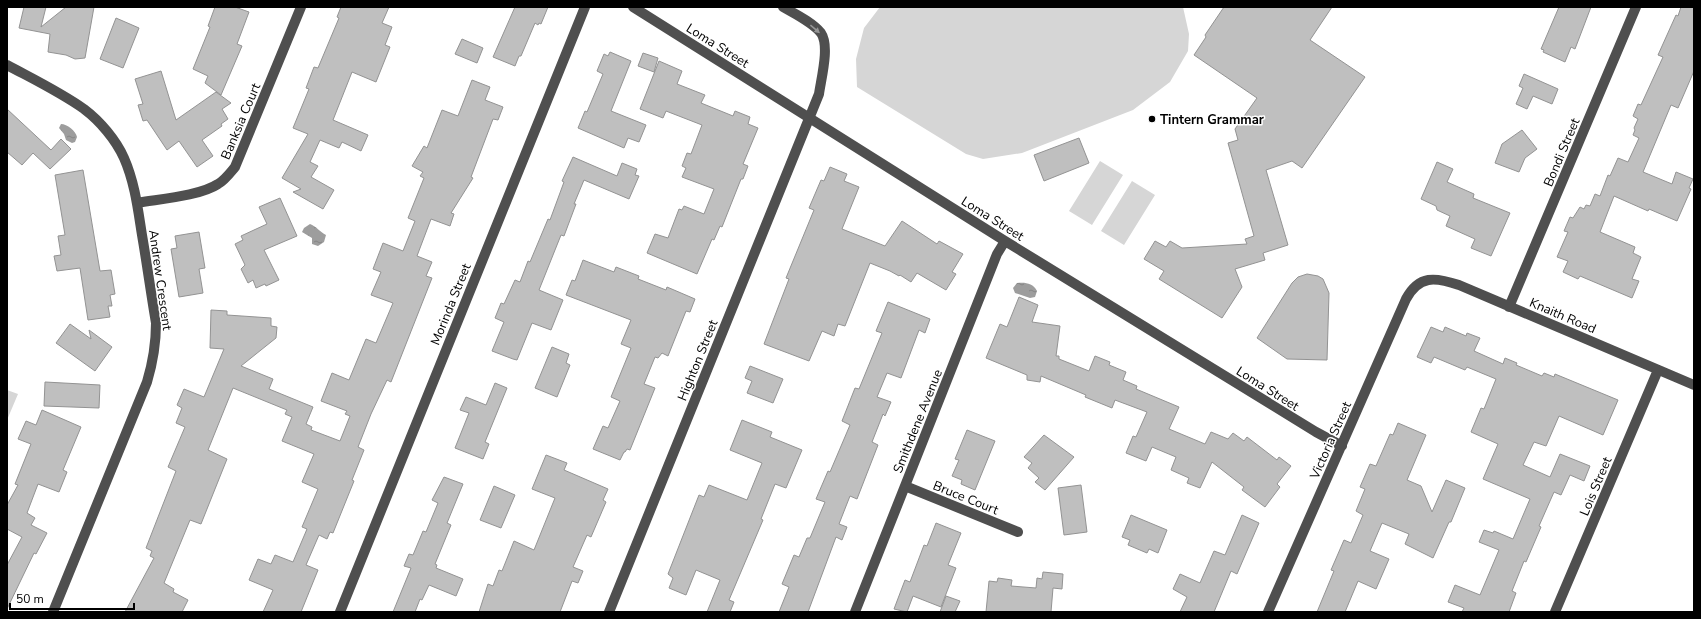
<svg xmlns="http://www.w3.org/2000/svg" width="1701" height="619" viewBox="0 0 1701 619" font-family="'Nunito Sans',sans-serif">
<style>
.grass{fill:#d6d6d6}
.water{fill:url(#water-ripples)}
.building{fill:#bfbfbf;stroke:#939393}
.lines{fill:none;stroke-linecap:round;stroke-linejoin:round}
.minor{stroke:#4f4f4f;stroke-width:10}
.oneway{fill:#959595}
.poi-dot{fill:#000;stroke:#fff;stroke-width:1.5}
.labels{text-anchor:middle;stroke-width:3;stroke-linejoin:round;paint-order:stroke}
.street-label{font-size:13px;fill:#000;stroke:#fff}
.poi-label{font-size:13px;font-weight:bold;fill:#000;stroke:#fff;text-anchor:start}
</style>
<defs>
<pattern id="water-ripples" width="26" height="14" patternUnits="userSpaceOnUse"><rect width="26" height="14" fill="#9d9d9d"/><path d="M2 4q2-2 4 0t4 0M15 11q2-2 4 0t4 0" fill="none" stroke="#858585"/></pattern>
</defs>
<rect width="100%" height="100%" fill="#fff"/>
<!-- grass -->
<path class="grass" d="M880,7H1183L1189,34L1188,51L1170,82L1133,110L1022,153L983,159L966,154L857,87L856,59L864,28Z
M1100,161L1123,175L1092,225L1069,211Z
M1132,181L1155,195L1124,245L1101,231Z
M7,390L18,394L7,420Z"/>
<!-- water -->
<path class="water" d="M61,124C67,124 76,131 77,137L75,142L72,143L66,140L64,134L59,128Z
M310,224C316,226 320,232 326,235L324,242L318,246L312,244V238L302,232L304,228Z
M1017,283C1025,282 1033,283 1037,291L1035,297L1030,298L1015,293L1013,288Z"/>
<!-- building -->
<path class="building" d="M24,7H46L41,27L66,7H94L85,58L75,59L66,55L48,52L50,34L19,28Z
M215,7H235L249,12L237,44L242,46L221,95L205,83L208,76L193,69L210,27L208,26Z
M341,7H389L382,23L392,27L385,45L390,47L376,82L352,72L333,120L368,135L361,151L342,142L339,148L320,140L310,162L318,166L311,177L334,190L323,209L293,192L301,189L282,178L308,134L293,128L309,89L306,88L314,67L318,68L339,18L337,17Z
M515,7H548L541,24L539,23L538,25L535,23L521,56H519L515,66L493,57Z
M1224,7H1332L1310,40L1365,77L1302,168L1292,161L1266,170L1288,245L1263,253L1265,260L1235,269L1242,287L1222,318L1159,279L1164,271L1144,259L1155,241L1166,247L1170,241L1182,248L1247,244L1245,239L1254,236L1228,143L1238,140L1235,129L1257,98L1194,55L1206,37L1205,35Z
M1559,7H1591L1575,49L1571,47L1565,62L1543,52L1544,50L1541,49Z
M1681,7H1694V71L1678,108L1671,105L1643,172L1672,184L1676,172L1693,179L1689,188L1691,189L1677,221L1649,209L1648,211L1614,196L1600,232L1635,247L1633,253L1641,257L1632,279L1639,281L1632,298L1580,276L1578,279L1563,272L1568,261L1557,257L1568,232L1564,231L1570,217L1573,218L1580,207L1584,209L1586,205L1590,206L1595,194L1600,196L1608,175L1610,176L1618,158L1628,162L1639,138L1633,135L1635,130L1634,128L1638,119L1633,116L1638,104L1641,105L1663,57L1658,55L1676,15L1678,16Z
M116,18L139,28L123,68L100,59Z
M462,39L483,48L477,63L455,54Z
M610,52L631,61L611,111L646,125L639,142L628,138L624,148L578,128L585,111L587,112L603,74L597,71L604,54L608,56Z
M643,53L658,58L654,72L638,66Z
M659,61L682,71L677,84L705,95L701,103L733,116L735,111L750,117L748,124L758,128L743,164L748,166L743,179H741L722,227L720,226L714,240L712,239L697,274L647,253L655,234L668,238L679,209L682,210L684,206L704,214L714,189L682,177L686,168L682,166L687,153L691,154L702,125L666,111L663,118L640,109Z
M161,71L176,120L216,92L231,103L222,109L228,119L221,124L222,126L202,140L213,156L197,167L179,141L167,150L147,120L143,121L138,105L143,104L135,79Z
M1524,74L1558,89L1552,104L1533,96L1527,109L1516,104L1523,88L1519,86Z
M472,80L490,87L485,100L503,107L498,120L493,119L471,177L473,178L451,213L454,214L450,226L431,219L417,256L432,262L426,276L432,278L391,382L387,380L371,414L358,447L364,450L352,480L354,481L333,533L330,532L327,539L319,535L306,565L318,570L301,612H263L273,590L249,580L258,559L271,564L275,555L293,562L307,529L302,527L318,489L302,482L314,454L282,441L292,417L285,414L287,410L233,388L208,450L227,459L201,524L190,520L164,583L174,589L173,592L188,600L182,612H125L154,558L150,556L152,551L146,548L176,471L168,467L185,427L176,423L182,408L177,405L184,389L204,397L224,349L210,348L211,310L227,311V315L271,318V326L277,327L276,338L241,366L273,379L269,389L313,407L306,424L312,427L311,430L340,441L350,416L345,414L347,411L321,401L332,373L349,380L366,339L376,343L393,303L371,295L381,272L373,269L383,243L403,251L415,221L408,218L424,178L420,176L423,172L412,166L424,146L427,148L442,110L458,116Z
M7,109L51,150L61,139L71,149L50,169L33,153L22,165L7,152Z
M1522,130L1537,149L1525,158L1519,172L1495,163L1502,144Z
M1079,138L1089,163L1044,181L1034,155Z
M573,157L617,176L622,163L637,169L635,175L639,176L629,199L584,180L574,204H576L564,236L561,235L539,290L563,300L551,330L532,323L517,360L513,359L492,351L504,322L495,318L501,303L504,304L515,280L520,282L528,261L530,262L548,219L550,220L564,182L562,181Z
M1437,162L1453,169L1447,182L1474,194L1473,198L1510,213L1491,256L1471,248L1475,239L1446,226L1450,216L1437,210L1436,206L1421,199Z
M830,167L847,174L844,181L859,187L842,229L885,246L902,221L937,244L939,241L963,254L952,272L956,274L946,290L917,273L911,282L900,275L899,276L890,271L870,263L845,326L838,324L834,336L822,331L809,361L764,344L789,279L786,278L814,210L809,208L821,180L824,181Z
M83,170L100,271L111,270L115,294L110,295L112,306H108L110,317L88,320L80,268L57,271L54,256L61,255L58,236L65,235L55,175Z
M280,198L297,236L264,250L279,280L266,286L265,284L256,288L253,280L248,283L241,269L245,265L235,244L243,240L241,236L267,224L259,207Z
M199,232L205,268L199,269L203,293L179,297L171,249L177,248L175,236Z
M583,260L614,272L616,267L639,276L638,279L666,290L667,287L695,299L690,312L686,311L668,356L662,353L658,358L655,357L644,384L655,388L630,450L627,449L625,452H624L620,460L593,449L603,426L608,428L620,401L611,397L631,348L621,344L631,320L566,295L572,280L575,281Z
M1307,274L1318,276L1323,279L1329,293L1327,360L1287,359L1257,338L1292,283L1298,277Z
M1019,297L1038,305L1032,322L1060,326L1056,356H1059V359L1089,371L1095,356L1110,362L1109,365L1126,372L1123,380L1137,386L1136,389L1179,407L1169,429L1205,444L1211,432L1228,439L1233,433L1244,441L1247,437L1277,460L1279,457L1291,466L1277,484L1280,487L1265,507L1242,490L1244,487L1212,462L1200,488L1187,483L1189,478L1171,470L1176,457L1152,447L1146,461L1126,453L1133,436L1136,437L1147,412L1115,400L1112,408L1085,397L1086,395L1041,376L1040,382L1027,380V375L986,358L1000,324L1007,327Z
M888,302L930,319L925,333L919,330L901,378L887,373L877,397L891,402L885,416L883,414L872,442L878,445L857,499L850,496L839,524L847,527L842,540L836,537L808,612H779L789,587L782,584L794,555L799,557L807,538H810L825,502L816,499L828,471L830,472L850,425L842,421L855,388L859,389L882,333L876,331Z
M70,324L91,339L89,330L112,347L95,371L56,343Z
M1431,327L1443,332L1445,327L1466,336L1467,333L1480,338L1474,351L1503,364L1505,358L1517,363L1516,365L1542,376L1544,373L1554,377L1555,374L1618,400L1603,435L1559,416L1546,446L1534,442L1523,465L1550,477L1560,454L1590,466L1584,481L1570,475L1561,495L1554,492L1539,526L1541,527L1526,562L1524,561L1512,591L1516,593L1509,612H1462L1464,608L1448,602L1455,585L1480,595L1499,550L1479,542L1484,530L1493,533L1494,531L1513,539L1530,499L1483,479L1498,444L1471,432L1481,408L1484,409L1496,379L1467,367L1465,370L1434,357L1431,363L1417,357Z
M552,347L569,354L566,363L570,365L557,397L535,388Z
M750,366L783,379L773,403L747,393L752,381L745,378Z
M45,382L100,385L99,408L44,406Z
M495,383L507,388L485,442L489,444L483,459L455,448L469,413L460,410L466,397L486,405Z
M42,410L81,427L63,470L67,472L59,492L38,484L27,513L35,518L31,525L47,533L36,554L34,553L7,609V565L22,537L7,529V505L18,485L15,484L31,444L18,439L26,421L36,425Z
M742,420L772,432L770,437L802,450L786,488L775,484L761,519L763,520L729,600L734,602L730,612H707L720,580L696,570L686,595L669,588L673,578L668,574L699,495L704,497L709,485L747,500L762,463L730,450Z
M1398,423L1426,435L1407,480L1421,486L1432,512L1446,480L1465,488L1451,522H1449L1433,558L1405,544L1409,534L1382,523L1370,551L1389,559L1376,589L1358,581L1345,612H1317L1334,571L1331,570L1344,540L1351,543L1363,515L1356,511L1365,489L1360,487L1370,464L1376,466L1390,434L1393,435Z
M967,430L995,441L975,490L961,484L962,480L952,476L959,460L955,459Z
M1044,435L1074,457L1045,490L1035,482L1039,478L1028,468L1032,463L1024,457Z
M546,455L567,463L564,470L608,489L603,500L606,502L591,537L587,535L573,567L583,571L578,583L572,581L560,612H479L488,584L493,586L499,570L502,571L514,541L534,550L555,498L532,489Z
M444,477L463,484L447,523L451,525L435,564L437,565L436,568L463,579L456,596L429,585L422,600L420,599L415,612H393L411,568L404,566L409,554L413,555L423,531L426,532L438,503L432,500Z
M1081,485L1087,532L1064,535L1058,488Z
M494,486L515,495L501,528L480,520Z
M1131,515L1167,530L1158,553L1149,549L1147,553L1128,545L1130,540L1122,537Z
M1242,515L1259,523L1237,574L1231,571L1214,612H1180L1187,597L1173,589L1180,574L1200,583L1214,551L1225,555Z
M936,523L961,533L948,565L956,568L941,607L913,596L907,612L894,609L905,580L910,582L924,545L927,546Z
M1043,572L1063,574L1062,589L1053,588L1051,612H986L989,581L997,582L998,578L1012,580L1011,586L1036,588L1037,578L1042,579Z
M946,596L960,601L955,612H940Z"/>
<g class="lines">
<!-- minor -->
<path class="minor" d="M633,7L1005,241L1316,432L1342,446
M7,65C33,79 60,92 84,109C100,121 116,140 124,158C135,183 138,210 142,235C147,264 151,294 156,323C156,343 153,362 147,382L53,612
M137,203C159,199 200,196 218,184C225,180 230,173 235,167L301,7
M1509,307L1636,7
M905,486L1018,532
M340,612L585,7
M609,612L819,94C821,79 830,46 821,33C812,22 795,14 783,7
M855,612L997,254L1005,241
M1268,612L1406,299C1419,275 1435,277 1459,285L1694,385
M1555,612L1658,370"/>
</g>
<!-- one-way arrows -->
<defs><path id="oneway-solid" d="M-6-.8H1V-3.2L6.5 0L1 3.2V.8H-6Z"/></defs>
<use class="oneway" href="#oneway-solid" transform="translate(815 29) rotate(40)"/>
<!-- markers -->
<circle class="poi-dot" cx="1152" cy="119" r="4"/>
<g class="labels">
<!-- street labels -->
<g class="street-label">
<text transform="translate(718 45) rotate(32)" y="5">Loma Street</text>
<text transform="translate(240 121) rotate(-67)" y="5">Banksia Court</text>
<text transform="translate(1561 152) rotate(-67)" y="5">Bondi Street</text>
<text transform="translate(993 218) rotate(32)" y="5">Loma Street</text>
<text transform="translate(161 280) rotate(82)" y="5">Andrew Crescent</text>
<text transform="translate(450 304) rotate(-68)" y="5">Morinda Street</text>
<text transform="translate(1563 315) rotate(23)" y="5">Knaith Road</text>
<text transform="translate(697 360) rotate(-68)" y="5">Highton Street</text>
<text transform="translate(1268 388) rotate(32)" y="5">Loma Street</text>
<text transform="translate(917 421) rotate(-68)" y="5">Smithdene Avenue</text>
<text transform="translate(1330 440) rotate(-66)" y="5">Victoria Street</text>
<text transform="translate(1595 486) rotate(-67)" y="5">Lois Street</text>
<text transform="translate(966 497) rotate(22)" y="5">Bruce Court</text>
</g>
<!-- poi labels -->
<g class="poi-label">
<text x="1160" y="124">Tintern Grammar</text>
</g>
</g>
<!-- border -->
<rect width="1701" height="619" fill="none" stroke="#000000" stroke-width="16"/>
<!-- scale -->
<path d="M10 603v6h124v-6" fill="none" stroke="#000000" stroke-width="2"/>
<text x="16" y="603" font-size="12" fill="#000000" stroke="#ffffff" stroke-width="3" paint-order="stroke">50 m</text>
</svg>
